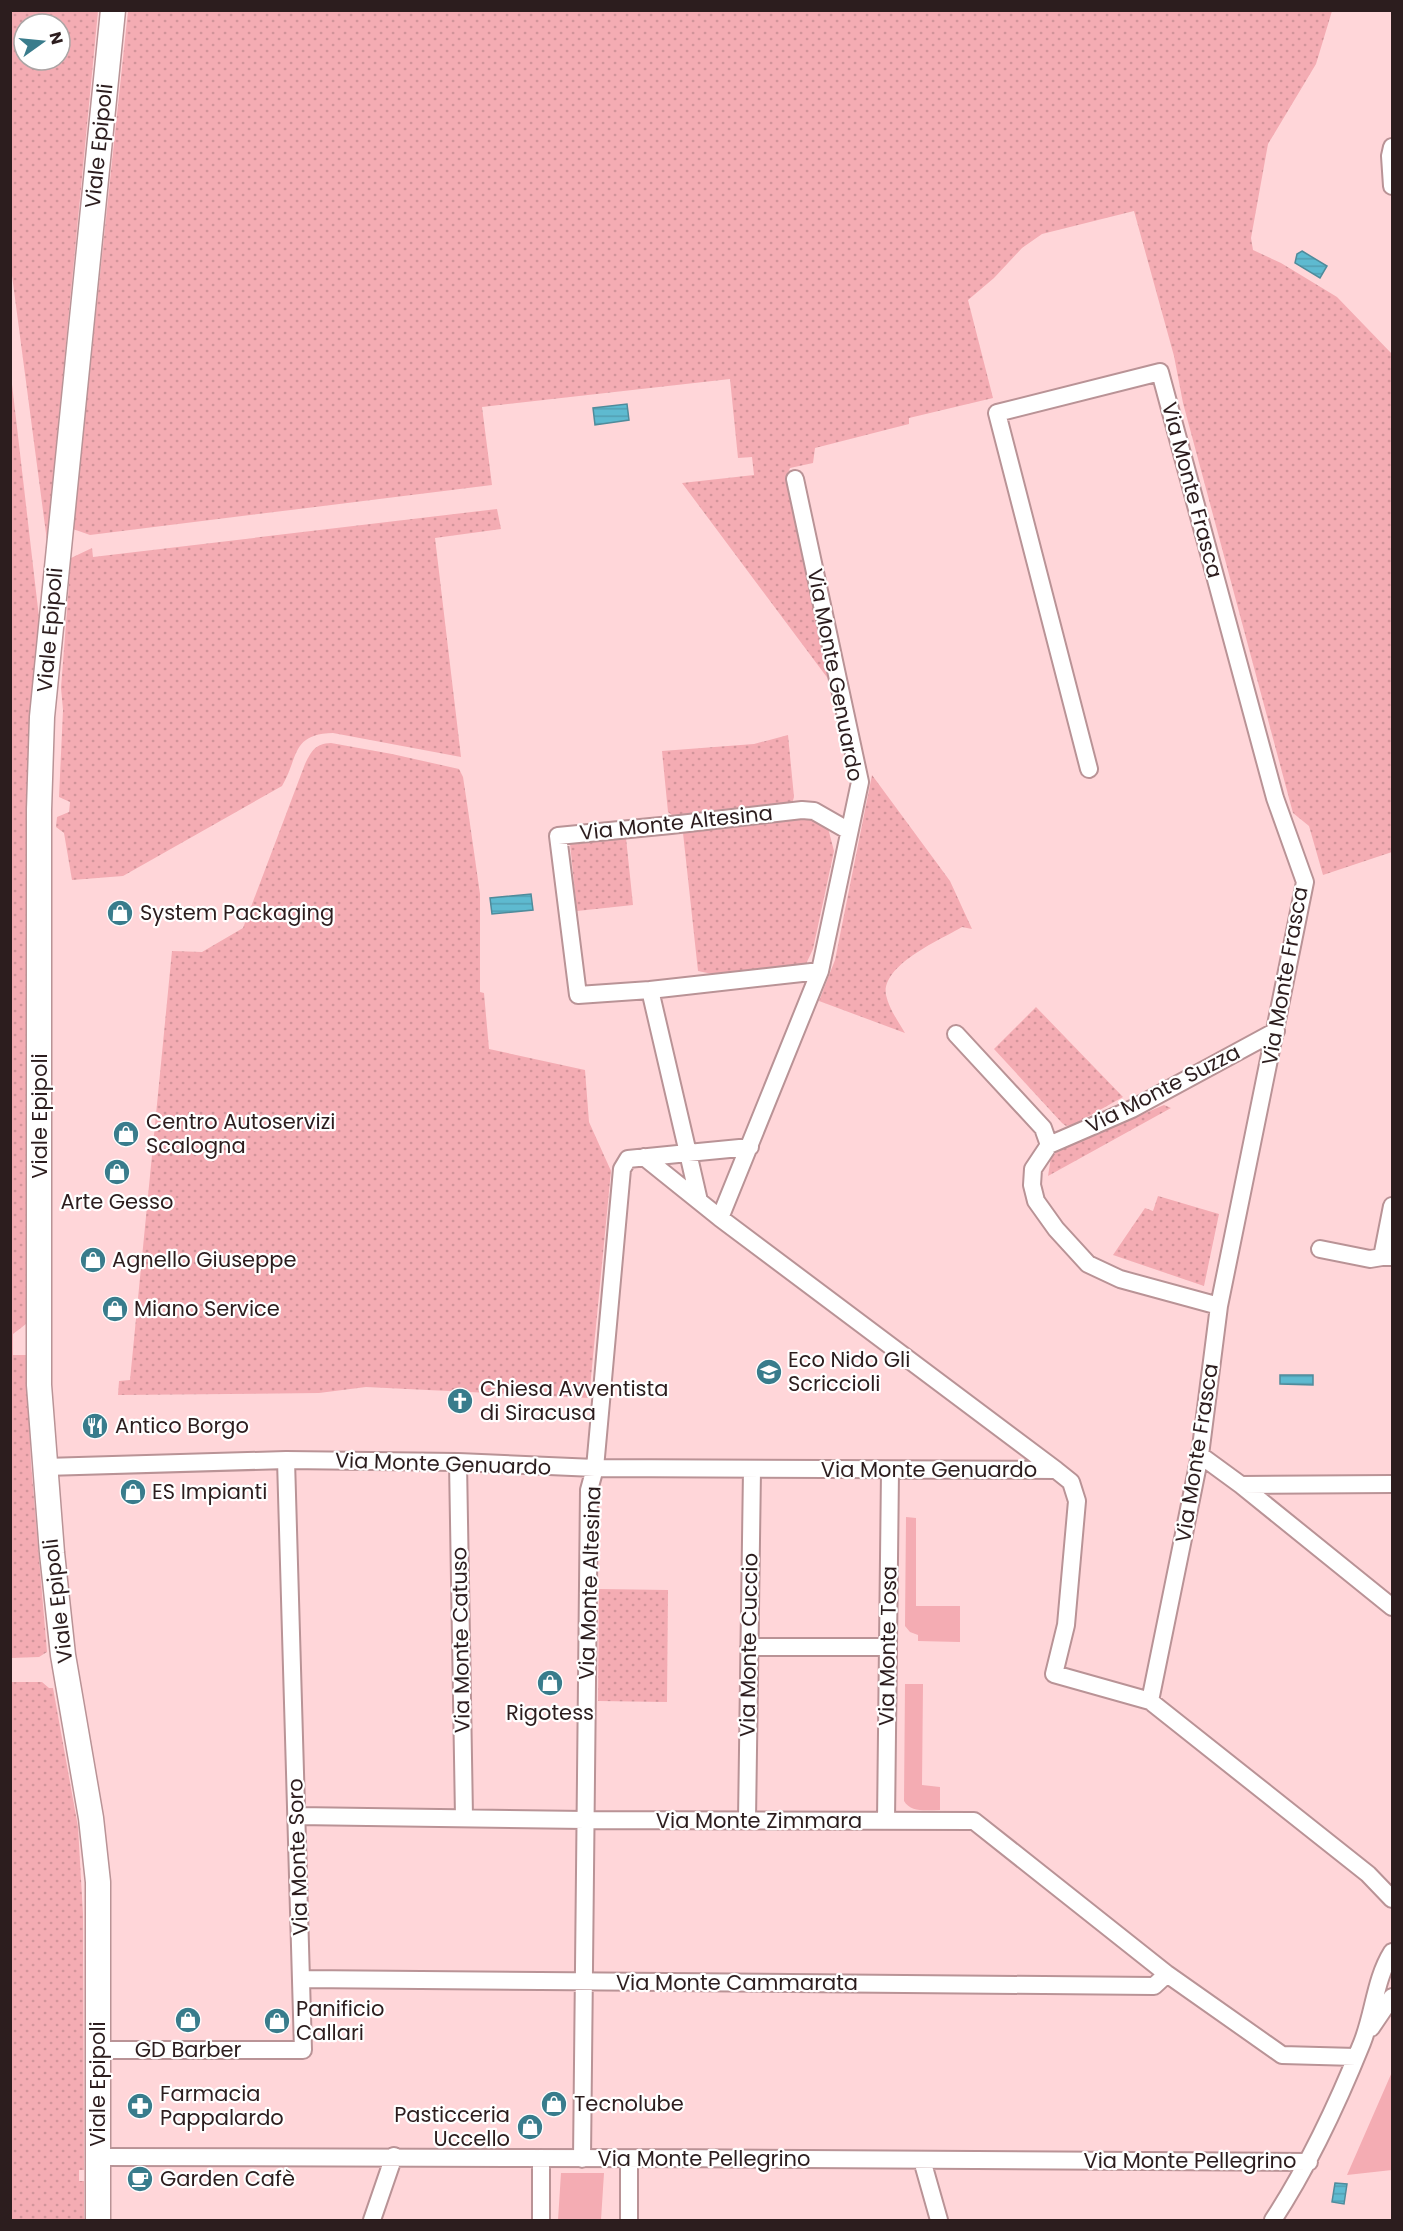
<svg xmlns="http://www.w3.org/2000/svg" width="1403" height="2231" viewBox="0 0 1403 2231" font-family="Poppins,sans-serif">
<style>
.grass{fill:url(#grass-dots);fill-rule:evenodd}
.garden{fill:#f4acb3}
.water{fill:url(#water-rules);stroke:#4f8b9b;stroke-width:1.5}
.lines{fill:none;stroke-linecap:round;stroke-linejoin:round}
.street-casing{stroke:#b99396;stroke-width:20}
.secondary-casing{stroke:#b99396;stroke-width:27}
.street{stroke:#fff;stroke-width:16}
.secondary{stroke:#fff;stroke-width:24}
.labels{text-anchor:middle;stroke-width:4.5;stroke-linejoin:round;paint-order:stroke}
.street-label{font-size:21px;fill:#2c1d1e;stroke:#fff}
.poi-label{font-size:21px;fill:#2c1d1e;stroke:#fff;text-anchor:start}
</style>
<defs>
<pattern id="grass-dots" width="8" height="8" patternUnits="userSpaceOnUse" patternTransform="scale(1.5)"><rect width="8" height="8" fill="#f4acb3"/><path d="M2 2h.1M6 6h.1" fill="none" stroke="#d1949a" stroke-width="1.8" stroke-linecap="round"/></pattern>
<pattern id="water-rules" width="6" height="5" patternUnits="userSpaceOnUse" patternTransform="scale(1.5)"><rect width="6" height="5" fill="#5ebad0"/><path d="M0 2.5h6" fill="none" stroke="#529fb2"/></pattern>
</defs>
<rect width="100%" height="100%" fill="#ffd6d9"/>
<!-- grass -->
<path class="grass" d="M10,11H98L47,541L11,268ZM24,24H60V60H24Z
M128,11H1332L1316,64L1268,144L1251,238L1253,250L1281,263L1337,297L1392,354V852L1323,875L1309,826L1293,813L1183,403L1174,356L1134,211L1042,234L1022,248L994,278L968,300L993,398L909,418V424L815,448L813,463L790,468L787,476L829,680L682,483L754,475L752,457L738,458L730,379L482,407L492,485L90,535L73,529Z
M10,367L40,626L32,715L27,883L26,1324L13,1334V1355H26L31,1463L47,1652L39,1657L11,1658Z
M497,509L501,529L435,538L461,757L333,733C291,734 299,757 282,786L123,876L72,880L64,833L56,827L57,817L69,812L70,802L59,797L63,710L61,688L71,558L92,548L93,557Z
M788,735L794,797L791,807L676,818L668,812L662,751L754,744Z
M331,743L392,754L459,769L463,777L468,810L480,894V992L484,993L489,1049L585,1070L589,1122L611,1171L589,1398L366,1387L319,1393L118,1395L119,1381L130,1380L172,951L202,952L243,928L305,764C312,750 315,744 331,743Z
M872,775L950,881L972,929L962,927C940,940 881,965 886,995C889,1009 898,1021 905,1033L819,1001L835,960Z
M800,816L812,819L828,828L834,851L813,949L806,964L717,975L698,971L683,833Z
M626,838L633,905L577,911L570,844Z
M1036,1007L1123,1097L1073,1125L1066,1126L1062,1123L994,1049Z
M1164,1105L1171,1108L1048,1176L1051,1157L1060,1149Z
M1158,1196L1219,1214L1204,1286L1113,1255L1145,1208L1153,1211Z
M599,1589L668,1590L667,1702L598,1701Z
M11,1682H42L49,1688H53L78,1827L83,1914L84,2170H79V2181H84V2220H11Z"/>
<!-- garden -->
<path class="garden" d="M906,1517L916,1518V1606H960V1642L918,1641V1635L910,1632L905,1626Z
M905,1684H923L922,1785L940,1787V1810C927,1810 911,1813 904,1801Z
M1392,2072V2170L1347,2175Z
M561,2173H604L601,2220H558Z"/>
<!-- water -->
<path class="water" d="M1302,251L1327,266L1320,278L1295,263L1297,254Z
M627,404L629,420L595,425L593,408Z
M531,894L533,910L492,914L490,898Z
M1280,1375H1313V1385L1280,1384Z
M1335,2183L1347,2184L1344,2204L1332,2202Z"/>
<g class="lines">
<!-- street casing -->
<g class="street-casing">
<path id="street" d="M1392,147L1390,156L1392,186
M1089,769L997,413L1160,372L1275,798L1305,882L1219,1306L1200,1455L1150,1701L1368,1874L1392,1899
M650,990L820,971
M956,1034L1043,1128L1049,1145L1033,1169L1032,1185L1036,1201L1056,1229L1088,1264L1120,1279L1219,1306
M1049,1145L1132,1109L1276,1031
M644,1157L720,1218
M699,1201L688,1153L750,1147
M1392,1206L1382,1257H1392
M1320,1249L1370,1259L1382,1257
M1200,1455L1241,1485
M458,1462L464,1817
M45,1467L286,1460L458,1462L595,1468L1056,1470L720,1218L820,971L860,782L795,479
M1056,1470L1071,1482L1077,1501L1066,1625L1054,1674L1150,1701
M1392,1484L1241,1485L1392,1607
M749,1647H888
M297,1816L585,1820L974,1821L1167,1974L1282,2055L1356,2057
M747,1820L752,1470
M886,1821L890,1471
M302,1979L1154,1986L1167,1974
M1371,2028L1392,1997
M98,2050H303L286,1460
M98,2157C502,2156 905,2160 1309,2162
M582,2159L589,1490L595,1468L622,1169L628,1159L688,1153L650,990L578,995L558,836L671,825L802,810L814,811L849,831
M629,2159V2220
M922,2160L939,2220
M372,2220L394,2156
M541,2220V2158
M1273,2220C1309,2165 1337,2105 1362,2043C1374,2013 1375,1979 1392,1952"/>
</g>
<!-- secondary casing -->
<g class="secondary-casing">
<path id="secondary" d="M98,2220V1882L91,1818L63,1655L52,1553L39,1385V810L42,717L113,10"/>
</g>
<!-- street -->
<use href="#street" class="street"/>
<!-- secondary -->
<use href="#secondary" class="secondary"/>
</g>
<!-- icons -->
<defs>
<g id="shop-disc" transform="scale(1.35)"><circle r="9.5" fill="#397c8c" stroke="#fff"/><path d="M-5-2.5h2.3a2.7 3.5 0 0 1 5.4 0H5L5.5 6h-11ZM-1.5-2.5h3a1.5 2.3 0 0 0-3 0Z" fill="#fff"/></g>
<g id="school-disc" transform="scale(1.35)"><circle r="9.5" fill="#397c8c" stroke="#fff"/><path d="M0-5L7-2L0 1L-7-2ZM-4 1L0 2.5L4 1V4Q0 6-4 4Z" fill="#fff"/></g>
<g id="church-disc" transform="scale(1.35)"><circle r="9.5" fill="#397c8c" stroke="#fff"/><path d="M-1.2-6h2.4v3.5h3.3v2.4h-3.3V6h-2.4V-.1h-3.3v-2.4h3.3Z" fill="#fff"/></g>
<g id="restaurant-disc" transform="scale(1.35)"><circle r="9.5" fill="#397c8c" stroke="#fff"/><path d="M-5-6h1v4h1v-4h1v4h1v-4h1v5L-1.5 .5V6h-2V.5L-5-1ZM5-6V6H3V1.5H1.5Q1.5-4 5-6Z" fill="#fff"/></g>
<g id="pharmacy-disc" transform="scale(1.35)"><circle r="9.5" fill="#397c8c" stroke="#fff"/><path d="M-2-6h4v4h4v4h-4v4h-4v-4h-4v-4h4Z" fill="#fff"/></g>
<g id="cafe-disc" transform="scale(1.35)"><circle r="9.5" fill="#397c8c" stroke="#fff"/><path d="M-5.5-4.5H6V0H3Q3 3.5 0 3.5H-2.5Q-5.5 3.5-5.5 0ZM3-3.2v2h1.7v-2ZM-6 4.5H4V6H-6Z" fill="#fff"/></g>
</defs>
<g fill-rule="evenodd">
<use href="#shop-disc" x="120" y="913"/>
<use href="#shop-disc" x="126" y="1134"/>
<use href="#shop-disc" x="117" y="1172"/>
<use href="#shop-disc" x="93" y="1260"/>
<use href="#shop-disc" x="115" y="1309"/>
<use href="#school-disc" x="769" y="1372"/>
<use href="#church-disc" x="460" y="1401"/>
<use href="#restaurant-disc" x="95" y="1426"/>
<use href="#shop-disc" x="133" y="1492"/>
<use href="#shop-disc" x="550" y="1683"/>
<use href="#shop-disc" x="188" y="2020"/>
<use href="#shop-disc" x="277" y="2021"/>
<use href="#shop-disc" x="554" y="2104"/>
<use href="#pharmacy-disc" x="140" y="2106"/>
<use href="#shop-disc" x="530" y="2127"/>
<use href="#cafe-disc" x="140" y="2179"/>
</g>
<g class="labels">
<!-- street labels -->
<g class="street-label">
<text transform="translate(99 146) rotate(-84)" y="7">Viale Epipoli</text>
<text transform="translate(1192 490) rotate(75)" y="7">Via Monte Frasca</text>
<text transform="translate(50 630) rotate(-85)" y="7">Viale Epipoli</text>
<text transform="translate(835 675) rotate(79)" y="7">Via Monte Genuardo</text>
<text transform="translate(676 823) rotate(-6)" y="7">Via Monte Altesina</text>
<text transform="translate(1285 976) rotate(-80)" y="7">Via Monte Frasca</text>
<text transform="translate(1163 1089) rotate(-27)" y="7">Via Monte Suzza</text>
<text transform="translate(40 1116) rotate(-90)" y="7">Viale Epipoli</text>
<text transform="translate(1197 1453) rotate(-81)" y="7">Via Monte Frasca</text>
<text transform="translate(443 1464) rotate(2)" y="7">Via Monte Genuardo</text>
<text x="929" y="1477">Via Monte Genuardo</text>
<text transform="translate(590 1583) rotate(-88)" y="7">Via Monte Altesina</text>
<text transform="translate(58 1601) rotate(-97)" y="7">Viale Epipoli</text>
<text transform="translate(461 1640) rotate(-91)" y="7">Via Monte Catuso</text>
<text transform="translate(749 1645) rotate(-89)" y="7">Via Monte Cuccio</text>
<text transform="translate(888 1646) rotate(-89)" y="7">Via Monte Tosa</text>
<text x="759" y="1828">Via Monte Zimmara</text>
<text transform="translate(298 1857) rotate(-92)" y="7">Via Monte Soro</text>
<text x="737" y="1990">Via Monte Cammarata</text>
<text transform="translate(98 2084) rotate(-90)" y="7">Viale Epipoli</text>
<text x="704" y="2166">Via Monte Pellegrino</text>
<text x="1190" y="2168">Via Monte Pellegrino</text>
</g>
<!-- poi labels -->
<g class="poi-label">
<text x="140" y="920">System Packaging</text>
<text x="146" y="1129">Centro Autoservizi<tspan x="146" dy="24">Scalogna</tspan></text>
<text x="117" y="1209" text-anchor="middle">Arte Gesso</text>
<text x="112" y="1267">Agnello Giuseppe</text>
<text x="134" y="1316">Miano Service</text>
<text x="788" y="1367">Eco Nido Gli<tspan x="788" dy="24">Scriccioli</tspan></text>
<text x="480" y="1396">Chiesa Avventista<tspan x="480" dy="24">di Siracusa</tspan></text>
<text x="115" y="1433">Antico Borgo</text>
<text x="152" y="1499">ES Impianti</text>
<text x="550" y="1720" text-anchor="middle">Rigotess</text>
<text x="296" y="2016">Panificio<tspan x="296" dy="24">Callari</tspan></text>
<text x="188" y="2057" text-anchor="middle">GD Barber</text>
<text x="160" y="2101">Farmacia<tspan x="160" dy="24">Pappalardo</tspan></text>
<text x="574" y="2111">Tecnolube</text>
<text x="510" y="2122" text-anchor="end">Pasticceria<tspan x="510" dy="24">Uccello</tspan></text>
<text x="160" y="2186">Garden Cafè</text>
</g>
</g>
<!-- border -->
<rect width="1403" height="2231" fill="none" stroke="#2c1d1e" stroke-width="24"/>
<!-- north arrow -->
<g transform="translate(42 42) rotate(75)"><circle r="28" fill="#ffffff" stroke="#aba5a5" stroke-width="1.5"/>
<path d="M0-4.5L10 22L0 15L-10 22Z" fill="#397c8c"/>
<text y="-9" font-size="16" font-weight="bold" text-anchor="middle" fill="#2c1d1e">N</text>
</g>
</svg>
